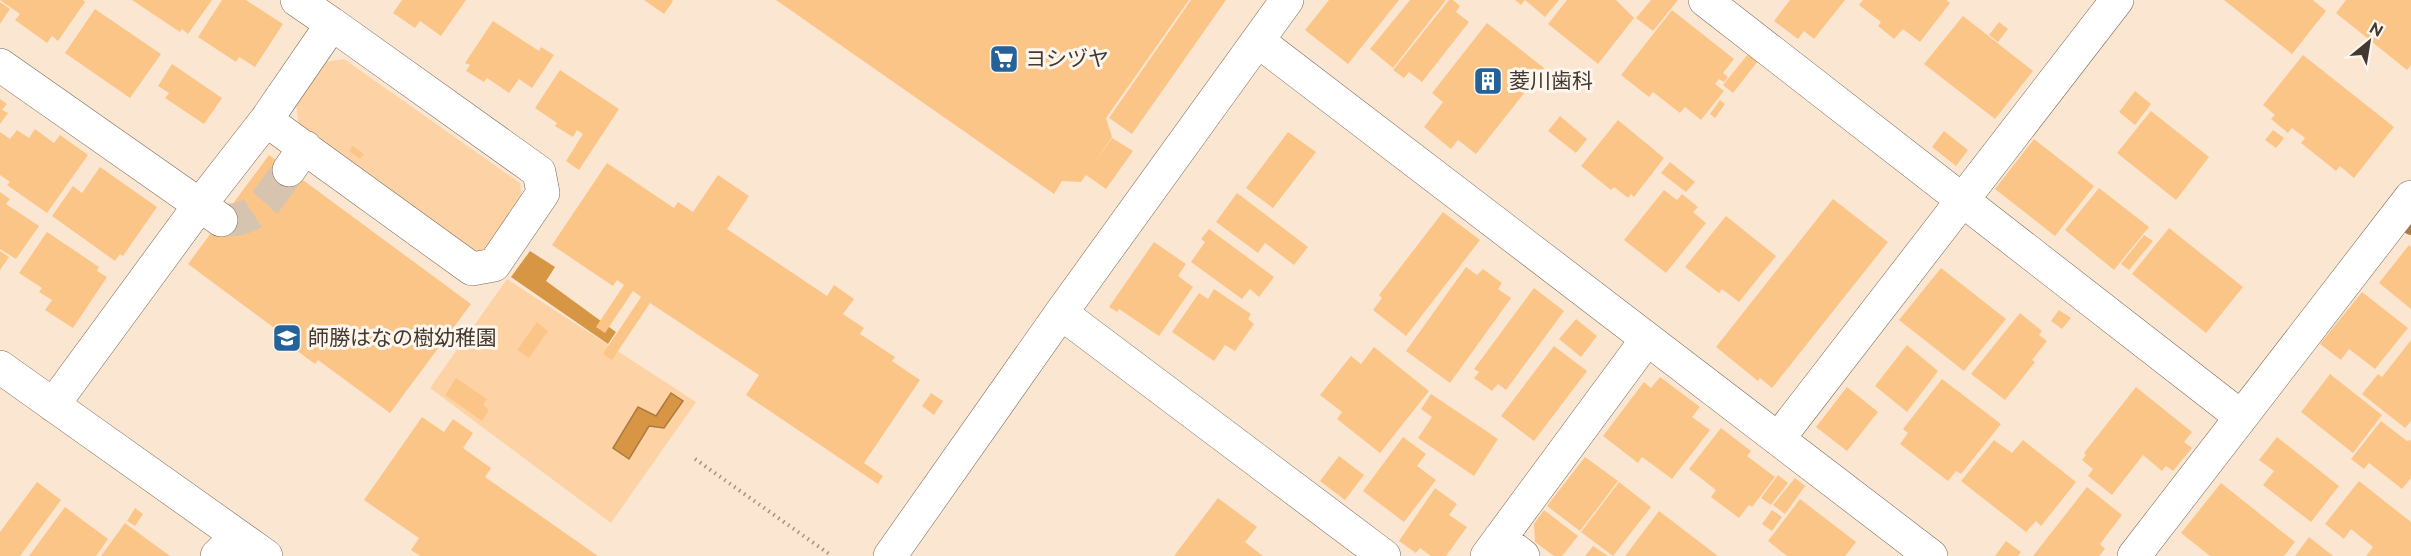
<svg xmlns="http://www.w3.org/2000/svg" width="2411" height="556" viewBox="0 0 2411 556" font-family="Raleway,'Noto Sans JP',sans-serif">
<style>
.green{fill:#fdd3a5}
.forest{fill:#d79644}
.water{fill:#d89645;stroke:#ab7a3f;stroke-width:1.5}
.lines{fill:none;stroke-linecap:round;stroke-linejoin:round}
.stream{stroke:#ab7a3f;stroke-width:14}
.building{fill:#fcc588}
.minor-tunnel{stroke:#d6c4b1;stroke-width:33;stroke-dasharray:33 16;stroke-linecap:butt}
.minor-casing{stroke:#796855;stroke-width:34}
.path{stroke:#a29384;stroke-width:4;stroke-dasharray:1.5 4.5;stroke-linecap:butt}
.minor{stroke:#fff;stroke-width:33}
.labels{text-anchor:middle;stroke-width:6;stroke-linejoin:round;paint-order:stroke}
.poi-label{font-size:21px;fill:#423a32;stroke:#fef6ed;text-anchor:start}
</style>
<rect width="100%" height="100%" fill="#fbe6d1"/>
<!-- green -->
<path class="green" d="M344,59L520,183L522,199L487,249L471,253L299,127L296,103L326,62Z
M507,279L696,402L611,523L430,388Z"/>
<!-- forest -->
<path class="forest" d="M530,251L555,267L546,281L616,332L608,344L511,277Z"/>
<!-- water -->
<path class="water" d="M671,393L683,401L664,428L649,426L629,459L613,448L638,407L656,416Z"/>
<g class="lines">
<!-- stream -->
<path class="stream" d="M2409,227L2411,228"/>
</g>
<!-- building -->
<path class="building" d="M0,0H83L85,2L58,41L52,36L47,43L15,20L20,14Z
M132,0H212L188,34L182,29L180,32Z
M222,0H246L283,24L255,67L239,57L236,62L198,37Z
M402,0H466L441,36L420,21L415,28L393,13Z
M644,0H672L673,1L664,14Z
M776,0H1189L1106,118L1112,137L1095,162L1112,138L1133,151L1106,189L1086,175L1081,182L1062,181L1054,194Z
M1191,0H1226L1132,134L1109,118Z
M1329,0H1399L1348,64L1305,30Z
M1410,0H1446L1393,68L1370,49Z
M1449,0H1453L1460,6L1456,12L1469,22L1422,82L1409,72L1404,78L1393,70Z
M1515,0H1559L1545,17L1525,0L1521,5Z
M1567,0H1616L1634,18L1598,64L1548,24Z
M1651,0H1678L1653,31L1636,18Z
M1790,0H1845L1814,39L1804,31L1798,39L1774,21Z
M1863,0H1946L1950,3L1920,42L1903,29L1894,39L1878,26L1881,22L1859,5Z
M2224,0H2313L2326,11L2292,54Z
M2346,0H2411V65L2407,70L2336,13Z
M0,2L10,9L0,24Z
M95,9L161,54L130,98L65,53Z
M1672,10L1734,59L1723,73L1728,77L1724,82L1719,79L1715,84L1724,91L1701,120L1685,107L1680,113L1653,92L1649,97L1621,75Z
M1963,16L2033,71L1995,119L1924,64Z
M493,21L539,51L541,47L554,55L532,88L519,79L509,93L487,78L484,82L466,71L470,65L465,63Z
M1999,22L2008,29L1998,42L1989,35Z
M1487,23L1544,68L1476,154L1458,140L1451,149L1424,127L1443,102L1432,93Z
M1749,53L1758,61L1733,93L1723,85Z
M2303,55L2394,127L2354,178L2340,166L2336,171L2301,143L2305,138L2292,128L2288,133L2271,119L2275,115L2263,105Z
M172,64L222,98L204,124L165,98L169,93L158,86Z
M560,70L619,109L579,170L566,161L583,134L577,130L573,137L555,126L557,123L535,108Z
M2135,91L2151,104L2135,125L2119,112Z
M0,99L7,104L2,110L8,113L0,124Z
M1720,100L1725,104L1715,118L1710,114Z
M2151,111L2209,157L2176,200L2117,153Z
M1560,116L1587,139L1576,153L1548,131Z
M1618,120L1664,158L1634,197L1631,194L1628,198L1614,187L1611,190L1581,166Z
M35,129L54,143L60,135L88,155L47,213L7,185L10,182L0,175V132L10,139L17,130L29,138Z
M2273,130L2284,138L2276,148L2265,140Z
M1944,131L1968,150L1956,166L1932,147Z
M1288,132L1316,152L1273,208L1246,188Z
M2034,139L2094,186L2055,236L1995,189Z
M353,146L364,154L360,159L349,151Z
M269,155L471,304L390,413L318,360L315,364L274,334L277,330L188,264Z
M1670,162L1695,182L1686,192L1661,173Z
M607,163L674,208L678,202L693,212L718,175L749,196L727,229L827,296L834,285L854,299L843,314L864,328L860,334L895,357L892,361L920,380L864,463L883,476L878,484L746,395L759,375L650,303L612,360L603,354L641,297L633,291L605,333L596,327L624,285L617,280L613,286L552,245Z
M100,167L157,207L123,256L120,254L115,261L52,216L73,186L82,193Z
M2099,188L2149,227L2114,270L2065,230Z
M1664,190L1677,200L1682,194L1698,207L1693,212L1706,223L1666,273L1624,240Z
M0,192L10,199L6,204L39,226L16,259L0,249Z
M1237,193L1308,247L1294,265L1265,243L1258,253L1216,222Z
M1833,199L1888,242L1772,388L1760,378L1758,381L1716,347Z
M1443,212L1480,240L1406,336L1373,310L1382,298L1379,295Z
M1726,216L1776,256L1739,302L1722,289L1719,293L1685,267Z
M2169,228L2243,287L2206,333L2132,274Z
M1209,229L1274,277L1259,297L1250,289L1242,299L1191,262L1205,242L1201,239Z
M47,232L99,267L97,271L107,277L73,328L45,310L52,300L39,292L42,288L19,273Z
M2144,235L2153,241L2129,270L2121,264Z
M1154,242L1186,264L1178,276L1193,287L1159,336L1119,309L1117,312L1109,307Z
M2409,245L2411,247V309L2379,283Z
M0,251L9,257L0,270Z
M1466,267L1477,275L1483,269L1502,283L1498,289L1511,298L1450,383L1406,351Z
M1941,268L2006,319L1964,371L1899,320Z
M1534,288L1564,311L1506,390L1498,384L1492,391L1474,378L1479,372L1474,369Z
M1214,289L1251,314L1248,319L1254,324L1235,351L1225,345L1214,361L1172,332L1199,293L1208,299Z
M2362,292L2408,328L2375,369L2349,349L2341,360L2320,344Z
M2059,310L2071,318L2062,329L2051,321Z
M2020,313L2042,331L2039,335L2047,341L2032,360L2035,362L2005,400L1971,374Z
M1576,319L1597,336L1581,357L1559,339Z
M537,322L548,331L529,358L517,350Z
M2411,340V421L2405,428L2362,394L2378,374L2382,377Z
M1907,345L1938,371L1907,412L1875,386Z
M1554,346L1587,371L1534,441L1501,416Z
M1374,347L1429,391L1380,453L1337,419L1342,412L1320,395L1351,356L1361,364Z
M2330,374L2382,415L2353,453L2301,412Z
M1660,377L1700,407L1692,417L1710,430L1672,479L1642,457L1638,463L1603,436L1644,382L1651,388Z
M456,378L487,399L483,405L489,410L482,421L445,395Z
M1942,379L2001,424L1961,474L1956,471L1948,481L1900,444L1908,433L1903,429Z
M1847,387L1878,412L1847,451L1816,427Z
M2136,387L2192,432L2184,442L2192,448L2173,471L2166,466L2162,471L2143,455L2112,495L2088,476L2093,469L2082,460L2086,455L2084,453Z
M931,393L943,401L934,415L922,406Z
M1431,394L1498,439L1474,476L1418,438L1432,417L1421,409Z
M422,417L444,432L453,419L473,433L463,448L491,468L485,477L598,556H420L411,550L419,538L364,500Z
M2381,421L2407,441L2411,440V478L2402,489L2369,463L2364,469L2351,459Z
M1721,428L1751,451L1747,456L1775,477L1752,507L1749,505L1739,518L1711,497L1716,490L1689,469Z
M1403,437L1426,454L1417,466L1436,480L1404,522L1363,491Z
M2277,437L2339,486L2311,522L2263,485L2274,471L2259,460Z
M1994,440L2012,453L2023,440L2076,482L2041,526L2036,521L2026,532L1961,481Z
M1339,456L1364,475L1345,500L1320,481Z
M1585,457L1618,481L1580,531L1547,506Z
M1778,475L1788,483L1771,505L1761,498Z
M1795,478L1805,486L1785,514L1773,505Z
M2359,481L2411,522V556H2366L2373,547L2351,529L2344,539L2325,524Z
M37,482L61,500L20,556H0V532Z
M1619,482L1651,507L1613,556L1581,532Z
M2221,483L2295,542L2284,556H2210L2181,533Z
M2087,487L2122,515L2100,544L2105,549L2099,556H2033Z
M1435,488L1457,504L1449,515L1467,527L1446,556H1431L1420,548L1416,553L1399,541Z
M1218,498L1257,527L1245,542L1263,556H1174Z
M1800,499L1856,542L1845,556H1787L1768,541Z
M65,507L108,539L96,556H29Z
M135,508L143,514L135,526L127,521Z
M1544,510L1578,536L1562,556H1554L1535,542L1534,524Z
M1772,510L1782,517L1772,531L1762,524Z
M1659,511L1718,556H1625Z
M125,523L170,556H101Z
M2309,537L2333,556H2295Z
M2006,541L2021,552L2018,556H1995Z
M1593,546L1608,556H1585Z"/>
<g class="lines">
<!-- minor-tunnel -->
<path class="minor-tunnel" d="M221,220C259,223 268,197 289,170"/>
<!-- minor casing -->
<g class="minor-casing">
<path id="minor" d="M1705,0L2240,416
M1258,41L1931,556
M0,65L221,220
M266,120L472,269L494,265L543,193L539,172L332,24
M289,170L305,147
M1061,313L1384,556
M0,367L266,556
M53,405L199,206L266,120L332,24L297,0
M1778,439L2117,0
M1500,538L1523,556
M217,556L237,536
M890,556L1061,313L1287,0
M1487,556L1647,339
M2134,556L2411,197"/>
</g>
<!-- path -->
<path class="path" d="M695,459L832,556"/>
<!-- minor -->
<use href="#minor" class="minor"/>
</g>
<!-- icons -->
<defs>
<g id="supermarket-square" transform="scale(1.5)"><rect x="-9" y="-9" width="18" height="18" rx="4" fill="#256299" stroke="#fef6ed"/><path d="M-6-5.5h2.5l.6 2H6L4.5 2H-2.5L-4.4-4H-6ZM-1.5 3.2a1.3 1.3 0 1 0 .1 0ZM3 3.2a1.3 1.3 0 1 0 .1 0Z" fill="#fff"/></g>
<g id="building-square" transform="scale(1.5)"><rect x="-9" y="-9" width="18" height="18" rx="4" fill="#256299" stroke="#fef6ed"/><path d="M-4-6H4V6H1V3H-1V6H-4ZM-2.5-4.3h1.7v1.8h-1.7ZM.8-4.3h1.7v1.8H.8ZM-2.5-1h1.7V.8h-1.7ZM.8-1h1.7V.8H.8Z" fill="#fff"/></g>
<g id="school-square" transform="scale(1.5)"><rect x="-9" y="-9" width="18" height="18" rx="4" fill="#256299" stroke="#fef6ed"/><path d="M0-5L7-2L0 1L-7-2ZM-4 1L0 2.5L4 1V4Q0 6-4 4Z" fill="#fff"/></g>
</defs>
<g fill-rule="evenodd">
<use href="#supermarket-square" x="1004" y="59"/>
<use href="#building-square" x="1488" y="81"/>
<use href="#school-square" x="287" y="338"/>
</g>
<g class="labels">
<!-- poi labels -->
<g class="poi-label">
<text x="1025" y="66">ヨシヅヤ</text>
<text x="1509" y="88">菱川歯科</text>
<text x="308" y="345">師勝はなの樹幼稚園</text>
</g>
</g>
<!-- north arrow -->
<g transform="translate(2369 42) rotate(30)" stroke="#fef6ed" stroke-width="4.5" paint-order="stroke">
<path d="M0-4.5L10 22L0 15L-10 22Z" fill="#423a32"/>
<text y="-9" font-size="16" font-weight="bold" text-anchor="middle" fill="#423a32">N</text>
</g>
</svg>
